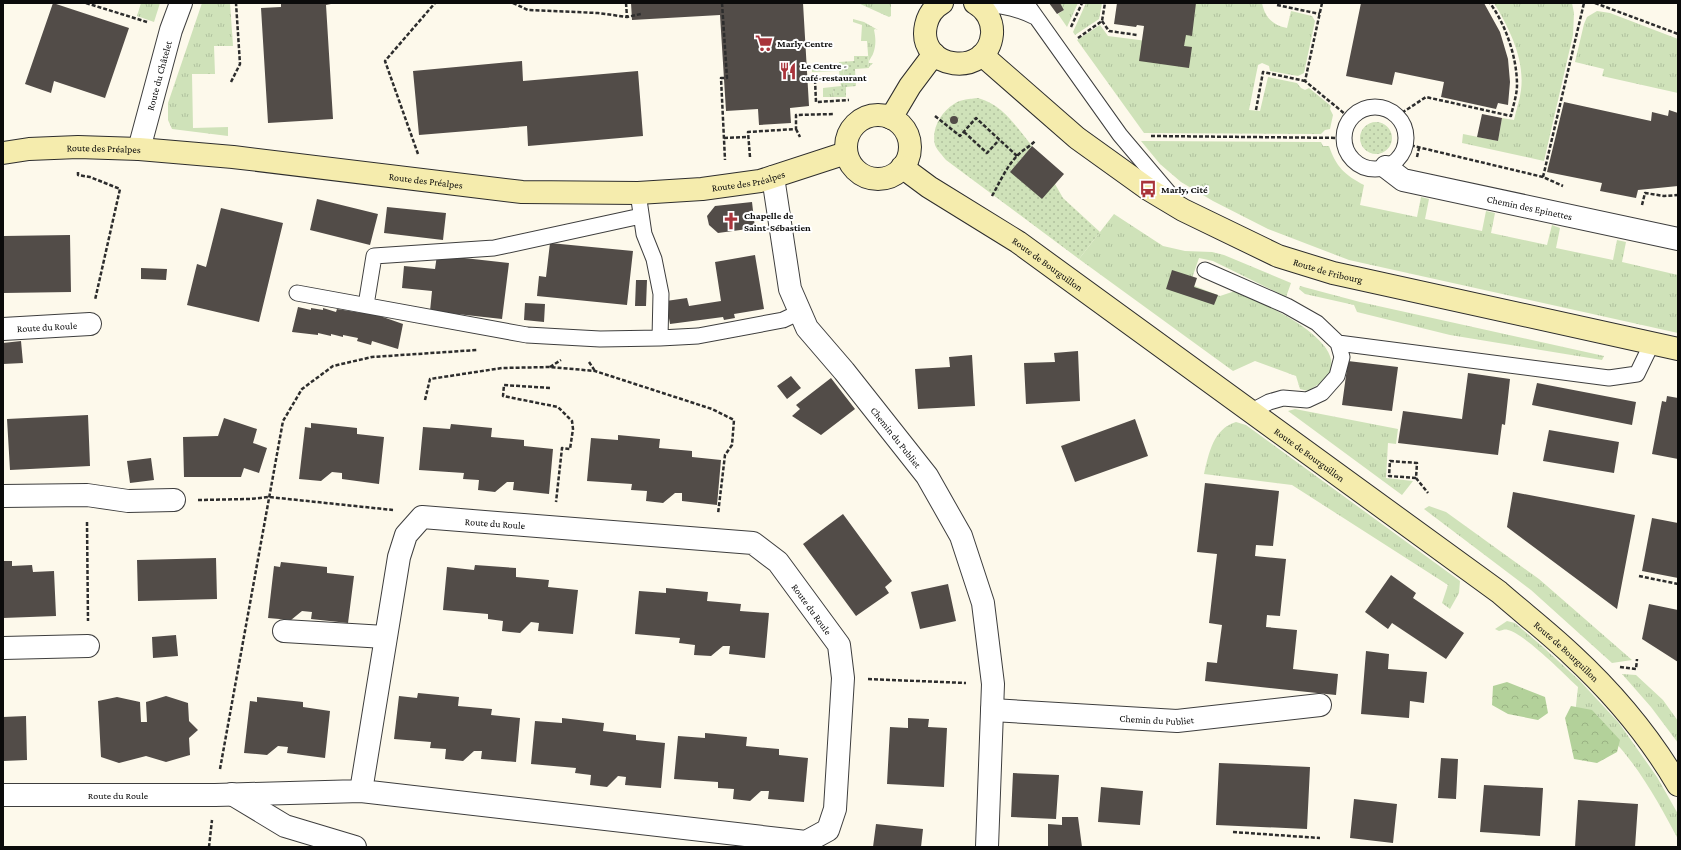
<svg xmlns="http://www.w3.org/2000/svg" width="1681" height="850" viewBox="0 0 1681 850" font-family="'Crimson Pro',serif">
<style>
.grass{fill:url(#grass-tufts)}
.forest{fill:url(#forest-crowns)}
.park{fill:url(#park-dots)}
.building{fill:#524c48}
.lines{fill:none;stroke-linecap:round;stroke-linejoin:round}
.lane-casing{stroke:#3e3e3e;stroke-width:17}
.street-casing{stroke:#3e3e3e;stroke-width:24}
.secondary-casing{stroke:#2d2d2d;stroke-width:24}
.path{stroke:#2d2d2d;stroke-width:2.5;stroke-dasharray:4 2;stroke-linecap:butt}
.lane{stroke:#fff;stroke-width:15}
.street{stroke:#fff;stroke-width:22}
.secondary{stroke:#f5ecad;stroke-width:22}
.labels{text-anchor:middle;stroke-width:4;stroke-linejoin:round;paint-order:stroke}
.poi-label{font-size:10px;font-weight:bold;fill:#0b0b0b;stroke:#fff;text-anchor:start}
.street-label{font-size:10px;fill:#0b0b0b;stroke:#fff}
</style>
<defs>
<pattern id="grass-tufts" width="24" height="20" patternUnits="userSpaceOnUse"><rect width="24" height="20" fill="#cfe2b9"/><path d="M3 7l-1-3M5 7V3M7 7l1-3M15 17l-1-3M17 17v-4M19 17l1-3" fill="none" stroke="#b0c19e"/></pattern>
<pattern id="forest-crowns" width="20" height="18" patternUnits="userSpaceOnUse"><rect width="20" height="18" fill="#b3d19a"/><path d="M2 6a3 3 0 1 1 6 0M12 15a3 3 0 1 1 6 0" fill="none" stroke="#99b283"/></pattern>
<pattern id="park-dots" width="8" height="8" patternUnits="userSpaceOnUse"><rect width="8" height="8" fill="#cfe2b9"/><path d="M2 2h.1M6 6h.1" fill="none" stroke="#b0c19e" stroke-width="1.8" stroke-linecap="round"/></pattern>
</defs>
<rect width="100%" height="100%" fill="#fdf9eb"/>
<!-- grass -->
<path class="grass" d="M141,3H160L154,22L137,16Z
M202,3H230L233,46H214L215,74H192L193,128L228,127V136L172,129L168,120V103Z
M858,3H891V16L889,17Z
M1060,3H1078L1067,27L1058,14L1064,10Z
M1086,3H1102L1099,19L1075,35L1073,32Z
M1141,3H1262C1265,18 1273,25 1287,28L1291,11L1312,16L1315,21L1304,73L1298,76L1270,71L1269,66L1262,63L1258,65L1249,110L1260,111L1268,77L1297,83L1301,88L1305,90L1309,88L1331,106L1330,109L1333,115L1330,129L1325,130L1321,134L1144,133L1077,40L1100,25L1108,36L1147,41Z
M1494,3H1572L1574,13L1573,35L1544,161L1462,143L1463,134L1498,141L1502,118L1514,120C1516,110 1520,100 1521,90C1525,59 1509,28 1494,3Z
M1597,11L1610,13L1678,39V93L1602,76L1604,69L1575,62L1584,24L1587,17Z
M853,19L864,22L878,30L875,29L874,30C876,39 876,46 873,54C872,57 869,59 869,63H873L869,67L867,41H861L862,25L853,22Z
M843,65L845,89H833L834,97H823V88L841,86L839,71L812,72V67Z
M1141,141L1321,142L1323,146H1329C1336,167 1345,175 1364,185L1360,205L1417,217L1421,197L1429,199L1425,219L1482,231L1486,211L1495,213L1491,233L1547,245L1552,225L1560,228L1556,248L1613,260L1617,240L1626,242L1622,262L1678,275V333L1349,260L1268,229L1213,201L1181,182L1160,164Z
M1114,214L1163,246L1185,251L1212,252L1224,255L1291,283L1286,297L1213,261L1199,258L1190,284L1220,296L1235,291C1258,301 1348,339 1329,374C1325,382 1315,386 1308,391L1300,389L1296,376L1255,361L1233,371L1079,259Z
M1300,286L1360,302L1604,356L1602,360L1450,335L1357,312L1354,305L1305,294L1299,289Z
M1295,409L1398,429L1396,444L1388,443L1386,478L1413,481L1402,495L1288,411Z
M1236,422L1246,425L1460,581L1459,593L1450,609L1442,603L1448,585L1292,485L1204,474C1209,453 1213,429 1236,422Z
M1429,506L1446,512L1539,579L1632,660L1612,663L1531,590L1424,509Z
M1507,621L1515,623L1543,647L1580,681L1619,723L1657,777L1678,814V839C1659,803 1628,746 1594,724C1589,720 1581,718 1575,715L1578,687C1564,674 1525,634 1508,630C1505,629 1503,630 1499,631L1495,629Z
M1622,674L1636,675L1663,700L1678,721V743L1651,707Z"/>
<!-- forest -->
<path class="forest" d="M1507,682L1545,697L1548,713L1538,720L1508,714L1492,705L1493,686Z
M1571,706L1592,710L1620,740L1617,752L1597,763L1574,759L1565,718Z"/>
<!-- park -->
<path class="park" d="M854,56H868L869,68L855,69L856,86L846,87V97H834L833,89L845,88L843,65H839V62L854,61Z
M978,98C1004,105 1016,127 1032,146L1011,171L1055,184L1063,198L1100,232L1079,259L946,160C943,156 937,150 935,145C931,129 941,112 954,104C961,99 970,99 978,98Z
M1360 138a16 16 0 1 1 32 0a16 16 0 1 1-32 0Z"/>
<!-- building -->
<path class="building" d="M53,3L129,28L105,98L54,81L51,93L25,84Z
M281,3H336L326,5L333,119L268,123L261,8L281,7Z
M631,3H803L809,106L790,108L791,123L759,125L758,109L726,111L720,15L632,20Z
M1049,3H1060L1064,10L1057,14Z
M1117,3H1196L1192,36L1186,35L1184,46L1192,47L1189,68L1139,61L1144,26L1137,25L1136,27L1114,24Z
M1361,3H1484L1500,32L1508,59L1510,82L1508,105L1498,103L1496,109L1441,97L1444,82L1395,72L1392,85L1346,76Z
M522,61L523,81L638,71L643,136L528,146L527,126L419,135L413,71Z
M1564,102L1651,121L1652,112L1668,116L1669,110L1678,113V186L1638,190L1636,198L1600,191L1602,183L1547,172Z
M1482,114L1502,118L1498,141L1477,137Z
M950 120a4 4 0 1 1 8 0a4 4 0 1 1-8 0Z
M1032,146L1064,174L1042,199L1010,172Z
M317,199L378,214L370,245L310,230Z
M752,202L755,228L718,233L709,225L707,216L715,206Z
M387,207L446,213L443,240L384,233Z
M221,208L283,223L259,322L187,305L197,264L206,267Z
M3,222H4V236L70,235L71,292L3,293Z
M550,243L633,251L627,305L537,296L539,276L546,277Z
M437,255L509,263L502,319L430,311L432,291L402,288L404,266L435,269Z
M755,255L764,309L734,314L735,318L724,320L723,317L670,324L666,301L687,298L689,306L721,301L715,262Z
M141,268L167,269L166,280L141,279Z
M1172,270L1197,278L1194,287L1218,295L1214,305L1166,289Z
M636,280H647L646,306H635Z
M525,303L545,304L544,322L524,320Z
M298,307L311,310V308L323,310V308L336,312L337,309L362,313L363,308L381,312L380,316L403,324L398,349L372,341L371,345L357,341L358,338L343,335V337L331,334V336L318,333V335L292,332Z
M21,341L23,363L3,364V343Z
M1078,351L1080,401L1026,404L1024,363L1055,362L1054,353Z
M972,355L975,406L918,409L915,369L950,367L949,357Z
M1348,361L1398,367L1392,411L1342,405Z
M1468,373L1510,379L1505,425L1502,424L1498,455L1398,443L1403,411L1462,419Z
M791,376L801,388L787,399L777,386Z
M831,378L855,409L821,435L792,416L800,409L796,405Z
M1537,383L1636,402L1632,425L1532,405Z
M1667,396L1678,398V459L1652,454L1662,401L1666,402Z
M88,415L90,466L10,470L7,419Z
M224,418L257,429L253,443L267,448L259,473L244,468L241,477H184L183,437L218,436Z
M1135,419L1148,456L1075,482L1061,446Z
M311,423L357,428V434L384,437L379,484L342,479V473L332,472L321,481L299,479L305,427L311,428Z
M451,424L492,428L491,437L524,440V446L553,449L549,494L513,490L514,482H507L495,492L478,490L479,480L463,479L464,473L419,470L423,427L450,429Z
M1549,430L1619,442L1614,473L1543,461Z
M618,435L660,439L659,448L692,451V457L721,460L717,505L682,501V493H675L663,503L646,501L647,491L631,490L632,484L587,481L591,438L618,440Z
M151,458L154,480L130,483L127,461Z
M1205,483L1279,491L1273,546L1256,545L1255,556L1286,559L1280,616L1267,615L1266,627L1297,630L1293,669L1338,674L1336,695L1205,681L1207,662L1217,663L1222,625L1209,623L1217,554L1197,552Z
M1513,492L1635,515L1617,609L1507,527Z
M843,514L892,581L885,587L889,593L856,616L803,544Z
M1652,518L1678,523V578L1642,571Z
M216,558L217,599L138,601L137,560Z
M3,561H12V566L32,565L33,572L54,571L56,616L3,618Z
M281,562L327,567V573L354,576L348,623L311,619L312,612L302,611L291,620L268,618L274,566L280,567Z
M475,565L516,568V577L549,580L548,587L578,590L573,634L538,631L539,623L531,622L520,633L502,631L503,621L488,619V614L443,610L447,567L474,570Z
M1391,575L1416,593L1413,598L1464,633L1446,659L1392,623L1388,629L1365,612Z
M948,584L956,621L920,629L911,592Z
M666,588L708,592L707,601L741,604L740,611L769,613L765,658L729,654L730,646H723L711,656L694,655L695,645L679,643L680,638L635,634L639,591L666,593Z
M1649,604L1678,610V662L1642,639Z
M176,635L178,656L153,658L152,637Z
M1366,651L1389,654L1388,669L1427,672L1424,703L1410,701L1409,718L1361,714Z
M418,693L459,697L458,706L492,709L491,715L520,718L516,762L481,759L482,751H474L463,761L445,759L446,749L430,748L431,742L394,739L399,696L417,698Z
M166,696L188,703L189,721L198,730L189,738L190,755L166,762L146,756L119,763L101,757L98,701L117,697L140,702L141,722H147L146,702Z
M257,697L303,702V707L330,711L325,758L287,753L288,747L278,746L267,755L244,753L250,701L257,702Z
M26,716L27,760L3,761V717Z
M562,718L604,723L603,731L636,735V740L665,743L661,788L625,785L626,777L618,776L607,787L590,785L591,775L575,773L576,768L531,764L535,721L562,723Z
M908,718L929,719L928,727L947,728L944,787L887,784L890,727L908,728Z
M705,733L747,737L746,746L779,749V755L808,758L804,802L768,799L769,791H761L750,801L733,799L734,789L718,788V782L674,779L678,736L705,738Z
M1441,758L1458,759L1456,799L1438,798Z
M1219,763L1310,767L1307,829L1216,825Z
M1013,773L1059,775L1056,819L1011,817Z
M1484,785L1543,788L1540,836L1480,832Z
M1101,787L1143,791L1140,825L1098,822Z
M1354,799L1397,804L1393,843L1350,838Z
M1578,800L1638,804L1635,847H1575Z
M1062,817H1078L1082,847H1048V824L1062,825Z
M876,824L923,829L921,847H873Z"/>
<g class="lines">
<!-- lane casing -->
<g class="lane-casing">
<path id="lane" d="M1026,3L1120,135L1175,200
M979,5C1000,4 1017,8 1035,17
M1344 138a31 31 0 1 1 62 0a31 31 0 1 1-62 0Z
M638,193L644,234L654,259L661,294L660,338
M1205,270L1287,306L1317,323L1338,343L1342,357L1337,376L1322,393L1307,400L1283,398L1269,402L1252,411
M297,293L527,335L600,339L660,338L698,336L783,320L800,312
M366,305L374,256L494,248L641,216
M1338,343L1609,378L1637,374L1652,343"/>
</g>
<!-- street casing -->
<g class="street-casing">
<g id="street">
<path id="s1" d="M139,149L171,30L181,3"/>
<path id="s2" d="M1386,167L1403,180L1678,239"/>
<path id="s3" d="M773,177L790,289L807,328L844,371L927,476L961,536L983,603L993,684L987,847"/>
<path id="s4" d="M3,329L90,324"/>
<path d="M3,496L87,495L128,501L174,500"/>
<path d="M284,631L385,637"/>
<path d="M3,648L88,646"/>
<path id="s5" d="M992,710L1177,721L1320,705"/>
<path d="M232,794L285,826L355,847"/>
<path id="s6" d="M3,795H215L361,791L806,842L828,830L835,809L843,678L839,645L778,562L753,543L422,517L406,535L399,557L361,791"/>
</g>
</g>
<!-- secondary casing -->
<g class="secondary-casing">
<g id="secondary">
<path d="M942,3C933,8 928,16 926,25C916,70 988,79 992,34C993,21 986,9 975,3"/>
<path id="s7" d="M982,55L1077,138L1148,189L1183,210L1278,256L1333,273L1678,349"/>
<circle cx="878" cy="147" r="32"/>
<path d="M891,118L910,86L934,54"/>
<path id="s8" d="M3,153L29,149L78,147L139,149L233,157L522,192L638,193L702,189L760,181L846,153"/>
<path id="s9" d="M902,167L929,187L1018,242L1499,592C1523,613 1549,633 1572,655C1613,693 1650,737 1678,785"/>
</g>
</g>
<!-- path -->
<path class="path" d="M86,3L147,22
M513,3L528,10L598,13L627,17L641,14
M626,3L627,17
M722,3L727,78H721L725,160
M1322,3L1305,81L1351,119
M1595,3L1678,34
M1277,5L1320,14
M1102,21L1109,31L1137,35
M1071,27L1082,3
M1078,38L1102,21L1105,3
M833,78L815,80L816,102L849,100
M231,82L240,64L236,3
M1256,110L1263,72L1305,81
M935,116L960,136L976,118L1017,156
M1397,116L1426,97L1511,116C1513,106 1517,95 1517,85C1517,58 1506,25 1490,3
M796,129L800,137
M964,132L987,153L999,140
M1151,136L1345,138
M724,138L749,137
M1405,144L1543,177L1563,186
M418,154L385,61L435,3
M750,157L748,132L796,129V115L834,114
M1417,157L1419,148
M78,172V175L90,177L120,189L95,300
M1543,177L1584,3
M992,196C1000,182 1006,167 1018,155C1023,150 1029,147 1035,141
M1642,205L1645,193L1664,196L1678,195
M589,362L595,371
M550,367L561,360
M550,388L504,385L503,396L558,407L572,421L573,429L570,449L562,448L556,502
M425,400L430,379L502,368L550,367L595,371L712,409L734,420L732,445L725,455L718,514
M1416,478L1389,476L1390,461L1417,463L1416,478L1428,493
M198,500L250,499L269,497L393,510
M87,522L88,621
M1639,576L1678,584
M1620,667L1636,669L1637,659
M868,679L966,683
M220,769L283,421L302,389L333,366L372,357L477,350
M1233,832L1320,838
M209,847L212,820"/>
<!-- lane -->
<use href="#lane" class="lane"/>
<!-- street -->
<use href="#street" class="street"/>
<!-- secondary -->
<use href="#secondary" class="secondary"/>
</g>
<!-- icons -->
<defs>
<g id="supermarket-bare" transform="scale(1.38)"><path d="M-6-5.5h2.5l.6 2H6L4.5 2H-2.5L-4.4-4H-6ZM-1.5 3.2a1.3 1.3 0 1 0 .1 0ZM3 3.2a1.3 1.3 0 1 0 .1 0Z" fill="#a9343b" stroke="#fff" stroke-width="2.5" paint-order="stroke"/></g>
<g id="restaurant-bare" transform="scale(1.38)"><path d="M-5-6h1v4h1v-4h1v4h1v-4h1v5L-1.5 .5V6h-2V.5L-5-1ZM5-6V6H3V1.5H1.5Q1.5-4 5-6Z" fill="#a9343b" stroke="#fff" stroke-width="2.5" paint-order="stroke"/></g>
<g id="bus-bare" transform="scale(1.38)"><path d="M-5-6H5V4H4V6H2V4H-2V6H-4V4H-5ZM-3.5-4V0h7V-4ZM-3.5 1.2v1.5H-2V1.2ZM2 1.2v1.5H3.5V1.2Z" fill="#a9343b" stroke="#fff" stroke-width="2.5" paint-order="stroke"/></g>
<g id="church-bare" transform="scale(1.38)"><path d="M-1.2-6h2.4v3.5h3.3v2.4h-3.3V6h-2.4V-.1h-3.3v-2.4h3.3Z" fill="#a9343b" stroke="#fff" stroke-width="2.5" paint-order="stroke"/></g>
</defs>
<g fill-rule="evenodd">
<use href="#supermarket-bare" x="764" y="43"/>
<use href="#restaurant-bare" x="788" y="71"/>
<use href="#bus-bare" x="1148" y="189"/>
<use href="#church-bare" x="731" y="221"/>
</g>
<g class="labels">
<!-- poi labels -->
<g class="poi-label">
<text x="777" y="47">Marly Centre</text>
<text x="801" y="69">Le Centre -<tspan x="801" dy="12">café-restaurant</tspan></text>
<text x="1161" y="193">Marly, Cité</text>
<text x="744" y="219">Chapelle de<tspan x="744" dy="12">Saint-Sébastien</tspan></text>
</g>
<!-- street labels -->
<g class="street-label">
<text dy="4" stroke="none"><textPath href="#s1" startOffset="76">Route du Châtelet</textPath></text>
<text dy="4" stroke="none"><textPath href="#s8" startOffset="101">Route des Préalpes</textPath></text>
<text dy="4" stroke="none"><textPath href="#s8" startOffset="425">Route des Préalpes</textPath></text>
<text dy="4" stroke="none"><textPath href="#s8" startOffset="749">Route des Préalpes</textPath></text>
<text dy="4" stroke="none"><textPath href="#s2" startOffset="151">Chemin des Epinettes</textPath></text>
<text dy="4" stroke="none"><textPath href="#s9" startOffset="175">Route de Bourguillon</textPath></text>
<text dy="4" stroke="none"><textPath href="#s7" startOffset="412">Route de Fribourg</textPath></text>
<text dy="4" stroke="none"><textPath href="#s4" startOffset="44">Route du Roule</textPath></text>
<text dy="4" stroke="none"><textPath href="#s3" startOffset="297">Chemin du Publiet</textPath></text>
<text dy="4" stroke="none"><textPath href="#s9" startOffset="499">Route de Bourguillon</textPath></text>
<text transform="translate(495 523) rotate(4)" y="4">Route du Roule</text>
<text transform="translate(812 609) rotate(54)" y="4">Route du Roule</text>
<text dy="4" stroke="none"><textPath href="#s9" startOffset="823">Route de Bourguillon</textPath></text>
<text dy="4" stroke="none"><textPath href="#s5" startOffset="165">Chemin du Publiet</textPath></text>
<text dy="4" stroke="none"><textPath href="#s6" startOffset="115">Route du Roule</textPath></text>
</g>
</g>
<!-- border -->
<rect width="1681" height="850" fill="none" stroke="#0b0b0b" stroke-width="8"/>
</svg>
